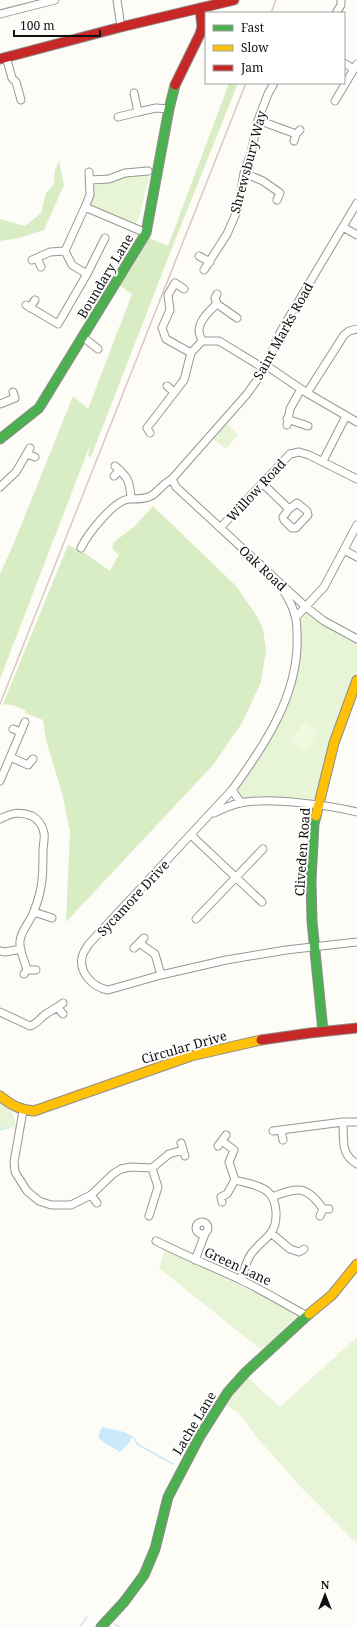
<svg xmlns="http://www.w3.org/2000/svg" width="357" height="1627" viewBox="0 0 357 1627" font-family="'Noto Serif',serif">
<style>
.green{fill:#e7f4d5}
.forest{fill:#d8edc3}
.pitch{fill:#f1f8e0}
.water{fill:#cbe9fa}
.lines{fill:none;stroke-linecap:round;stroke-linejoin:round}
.stream{stroke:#cbe9fa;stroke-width:1.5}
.street-casing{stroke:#979795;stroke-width:9}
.fast-casing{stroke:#8e8d8b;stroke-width:11}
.slow-casing{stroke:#8e8d8b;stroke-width:11}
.jam-casing{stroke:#8e8d8b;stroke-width:11}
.street{stroke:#fffffe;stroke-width:7}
.fast{stroke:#4caf50;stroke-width:9}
.slow{stroke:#ffc107;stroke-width:9}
.jam{stroke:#c62828;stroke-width:9}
.rail{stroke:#dbc5c6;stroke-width:1.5}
.labels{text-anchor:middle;stroke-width:4;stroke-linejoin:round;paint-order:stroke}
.street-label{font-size:13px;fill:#111;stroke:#fff}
</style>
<rect width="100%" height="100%" fill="#fdfcf7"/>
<!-- green -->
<path class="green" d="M150,175L139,217L135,224L91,205L92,183L128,176Z
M227,424L238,435L226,449L213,439Z
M303,612H308L357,642V670L337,725L316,797L310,801L246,800L240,797L236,793L238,787L265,748L282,716L292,688L298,623L299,617Z
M0,1101C11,1108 14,1114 16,1127L0,1130Z
M165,1250L263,1296L293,1313L296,1316L295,1318L268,1345L260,1349L159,1268Z
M357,1337V1544L297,1483L255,1435L238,1412L227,1406L233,1393L248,1378L280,1407Z"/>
<!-- forest -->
<path class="forest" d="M229,83H238L168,258L91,457L88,456L90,445L0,679V574L14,543L73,396L88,409L132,294L119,285L133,266L149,238L168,246Z
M59,161L64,185L44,230L19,238L0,241V219L25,226L41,213L46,193L54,184L55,170Z
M153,506L236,586L257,616L263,629L266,651L261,682L242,723L213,765L66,922L70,832L62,793L46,740L43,720L25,713L26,711L15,706L3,704L68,545L83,552L110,571L119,554L114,551L112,547L114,542L135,526Z"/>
<!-- pitch -->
<path class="pitch" d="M304,721L319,729L306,752L291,743Z"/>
<!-- water -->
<path class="water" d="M102,1427L124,1432L131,1436L130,1442L120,1452L103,1442L98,1437Z"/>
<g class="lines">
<!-- stream -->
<path class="stream" d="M0,1130L9,1127
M131,1436L134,1438L137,1444L173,1464
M114,1624L120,1627
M80,1627L87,1617"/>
<!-- street casing -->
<g class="street-casing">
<path id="street" d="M117,0L121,27
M336,13L341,5V0
M0,14L55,0
M6,57L12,78L16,82L21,100
M344,63L354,69
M134,93L138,112L156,108L169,109
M335,101L357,64
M118,117L138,112
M258,120L296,134
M294,141L296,134L300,130
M244,173L263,181L280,193L277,200
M90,180L109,179L125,173L148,171
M357,203L282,329L275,343L267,366L247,394L172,479L176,487L306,607L324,621L357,639
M85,207L90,195L89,172
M343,227L357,235
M199,256L210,262
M37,258L41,267
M32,260L50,252L65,251
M204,270L227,234L238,209L244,173L251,153L258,120L268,94L274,83
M87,274L72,265L65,251L85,207L146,233
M184,289L175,283L168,295L170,310L162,328L166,339L191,353
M217,304L215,298L217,294
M26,305L58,324L87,274L105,238
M30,308L35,300
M83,337L98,349
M202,341C201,338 199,334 199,331C199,321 210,310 217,304L237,318
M267,366L307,393L357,422
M167,386L174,392
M307,393L344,335L349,331L357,329
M0,404L15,398L13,392
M287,419L308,426
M287,425L290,409L301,389
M150,433L147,428L184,380L191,353L202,341H219L265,369
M27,454L35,457
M323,461L346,416
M115,466C128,477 130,481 131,499C161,499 152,490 172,479
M114,476L120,470
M262,483L289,509L297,503L307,511L308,515L296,528H292L284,520L283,517L289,509
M0,487L16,472L30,448
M220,528L290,454L299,452L309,455L357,479
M81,548C87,535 116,497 131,499
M344,550L357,557
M279,583C285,594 293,604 295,616C297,622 297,628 297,634C300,693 265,745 232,790L88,945C87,948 84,951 83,954C77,971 92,987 108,990L161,975L226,960L286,950L357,942
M296,617L324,587L357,525
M13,729L21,732
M10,757L28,765L33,759
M0,781L25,722
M232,790L241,803
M214,813C222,809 231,805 240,803C269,797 328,805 357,812
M0,819C11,813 20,811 32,816C38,819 43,826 44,833C45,838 43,845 43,851C43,874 43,889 34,911C31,921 21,930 20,941C19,951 25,961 27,970
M191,835L262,902
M34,912L52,918
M196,919L263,849
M139,943L155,954L161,975
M134,948L144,938
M0,951L5,952L21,949
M24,974L27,970H36
M58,1008L63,1014
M0,1012L30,1026C37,1024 40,1018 46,1014C52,1010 57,1008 63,1003
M23,1111L14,1162L15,1172L27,1191L39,1201L51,1205H71L91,1195L113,1174L121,1169L131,1167L152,1168L169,1154L183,1150
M343,1122C344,1139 340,1154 357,1164
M281,1130L283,1140
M273,1131L343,1122H357
M222,1141L234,1150L229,1162L235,1180
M181,1143L185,1156
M218,1146L226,1135
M91,1195L97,1203
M272,1197C297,1187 307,1185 323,1209
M222,1202L221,1197L227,1194L235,1180C245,1183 257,1184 267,1191C278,1200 279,1223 270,1234C264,1241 257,1246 251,1254C246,1262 244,1271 240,1280
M149,1216L158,1187L152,1168
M320,1216L323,1209H329
M196 1228a6 6 0 1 1 12 0a6 6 0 1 1-12 0Z
M271,1233L290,1249L299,1252L304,1249
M156,1241C184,1255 213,1267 241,1280C264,1291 285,1304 307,1316
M195,1260L205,1234"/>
</g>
<!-- fast casing -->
<g class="fast-casing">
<path id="fast" d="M0,439L39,408L146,233L169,109L175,85
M316,816L314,824L311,881L312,921L323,1031
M101,1627L124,1602L144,1575L155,1549L168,1497L200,1436L228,1392L246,1372L309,1314"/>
</g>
<!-- slow casing -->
<g class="slow-casing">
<path id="slow" d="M316,816L334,743L357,680
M0,1096C11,1105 20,1110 34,1111L191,1056L261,1040
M309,1314L332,1295L357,1264"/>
</g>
<!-- jam casing -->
<g class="jam-casing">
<path id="jam" d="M0,59L121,27L234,0
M175,85L200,34L202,27L200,8
M261,1040L310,1033L357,1028"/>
</g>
<!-- street -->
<use href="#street" class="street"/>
<!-- fast -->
<use href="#fast" class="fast"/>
<!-- slow -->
<use href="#slow" class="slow"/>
<!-- jam -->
<use href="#jam" class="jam"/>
<!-- rail -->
<path class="rail" d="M271,13L276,0
M0,704L246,83"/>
</g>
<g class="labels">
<!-- street labels -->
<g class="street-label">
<text transform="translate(248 162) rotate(-75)" y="5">Shrewsbury Way</text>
<text transform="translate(105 276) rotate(-59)" y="5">Boundary Lane</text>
<text transform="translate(283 331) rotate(-61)" y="5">Saint Marks Road</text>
<text transform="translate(256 490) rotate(-47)" y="5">Willow Road</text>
<text transform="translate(263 568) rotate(43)" y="5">Oak Road</text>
<text transform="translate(302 852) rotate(-86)" y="5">Cliveden Road</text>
<text transform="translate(133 898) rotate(-47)" y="5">Sycamore Drive</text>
<text transform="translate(184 1047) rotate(-16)" y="5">Circular Drive</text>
<text transform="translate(238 1266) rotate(25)" y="5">Green Lane</text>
<text transform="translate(194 1423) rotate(-59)" y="5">Lache Lane</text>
</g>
</g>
<!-- legend -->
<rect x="205" y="12" width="140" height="72" fill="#ffffff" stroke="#a0a0a0"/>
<rect x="213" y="25" width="20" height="6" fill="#4caf50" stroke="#a0a0a0"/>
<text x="241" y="32" font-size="12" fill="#111111">Fast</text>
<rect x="213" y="45" width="20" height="6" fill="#ffc107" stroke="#a0a0a0"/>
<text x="241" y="52" font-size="12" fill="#111111">Slow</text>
<rect x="213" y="65" width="20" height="6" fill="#c62828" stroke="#a0a0a0"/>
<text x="241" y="72" font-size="12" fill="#111111">Jam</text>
<!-- north arrow -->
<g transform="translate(325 1595)" stroke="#ffffff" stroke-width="3" paint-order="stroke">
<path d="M0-3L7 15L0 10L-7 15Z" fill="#111111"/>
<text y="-6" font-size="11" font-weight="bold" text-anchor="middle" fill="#111111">N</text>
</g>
<!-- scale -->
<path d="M14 30v6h86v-6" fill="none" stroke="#111111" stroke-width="2"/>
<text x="20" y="30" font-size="12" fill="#111111" stroke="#ffffff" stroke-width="3" paint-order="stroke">100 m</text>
</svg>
